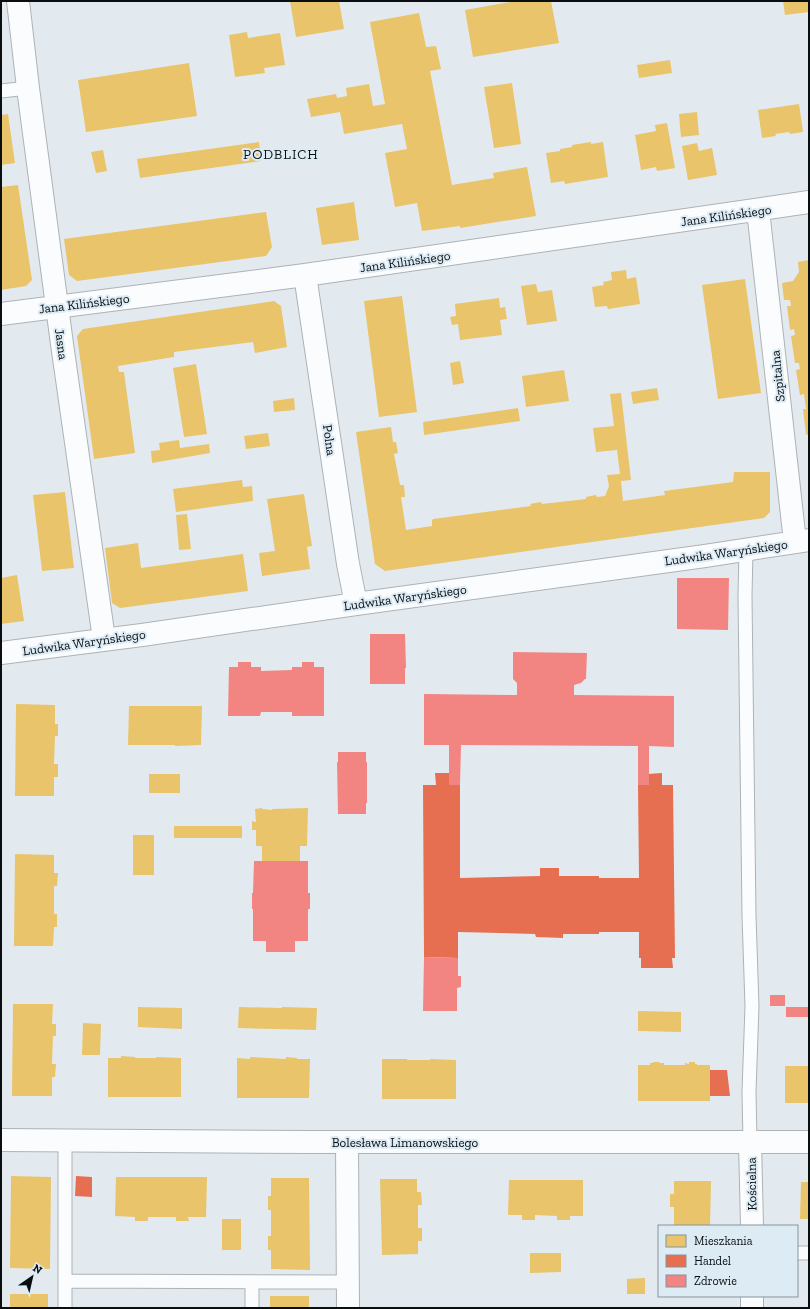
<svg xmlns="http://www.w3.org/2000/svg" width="810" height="1309" viewBox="0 0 810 1309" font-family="'Zilla Slab',serif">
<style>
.homes{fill:#e9c46a}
.shops{fill:#e76f51}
.health{fill:#f28482}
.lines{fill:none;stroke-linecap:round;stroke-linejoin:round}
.service-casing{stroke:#adb2b6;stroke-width:15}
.minor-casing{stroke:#adb2b6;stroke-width:24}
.service{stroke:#fbfcfd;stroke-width:13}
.minor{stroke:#fbfcfd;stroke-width:22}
.labels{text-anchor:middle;stroke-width:4;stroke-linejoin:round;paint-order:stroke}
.street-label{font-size:13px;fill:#090e11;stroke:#ddebf5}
.neighbourhood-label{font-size:14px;letter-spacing:1px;fill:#090e11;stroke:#ddebf5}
</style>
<rect width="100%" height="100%" fill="#e3eaef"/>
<!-- homes -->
<path class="homes" d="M290,1H339L344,29L296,37Z
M516,1H551L559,43L473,57L465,10Z
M783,1H809V12L785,15Z
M419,13L426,47L436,46L441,69L430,71L452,185L494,178L493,173L527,167L536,216L460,228V226L422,231L417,203L395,207L385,153L407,149L402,124L344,134L340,112L311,117L307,99L336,94L337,98L347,96L346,88L369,84L373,106L385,104L370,22Z
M247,32L248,38L280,33L285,65L264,68L265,73L235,77L229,35Z
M670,60L672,73L639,78L637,65Z
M189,63L197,116L86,132L78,80Z
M512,83L521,144L494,148L484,87Z
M799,104L803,132L790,134L789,132L775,134L776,136L762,138L758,110Z
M697,112L699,135L681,137L679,114Z
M8,114L15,163L1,165V115Z
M667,123L675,168L657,171L656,167L641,170L635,135L656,131L655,125Z
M259,142L261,161L140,178L137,159Z
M591,142V144L603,142L608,177L565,184L564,181L551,183L546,153L560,151V149L572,147V145Z
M697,143L699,151L712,148L717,175L688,180L682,146Z
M103,150L107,171L96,173L91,152Z
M18,185L32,280L26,286L1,290V187Z
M354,202L359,240L322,245L316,208Z
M266,212L272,247L266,256L77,281L69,275L64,239Z
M809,260V434L806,435L803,409H806L804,394L800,395L796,370L800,369L799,363H795L791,336L795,335L794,329L790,330L787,306H791L790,300H784L782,283L793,281L799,272L798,262Z
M626,270L627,279L636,277L640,304L608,309L607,306L595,307L592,287L604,285L603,282L612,280L611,272Z
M745,279L761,393L718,399L702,285Z
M536,284L538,292L552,290L557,321L527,325L521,286Z
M402,296L417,412L379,417L364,301Z
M499,298L500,308L505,307L507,319L500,320L502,335L460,340L458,324L452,325L450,317L456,316L455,304Z
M274,301L281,306L287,347L255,353L253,342L174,352V357L118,366L119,372H124L135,453L94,459L77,336L83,329Z
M460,361L464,383L453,385L450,363Z
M196,364L207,434L184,437L173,368Z
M564,370L569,401L526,407L522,376Z
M657,388L659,400L633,404L631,392Z
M621,393L631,480L621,481L623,501L665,495L664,491L733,482L734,472H770V512L764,518L385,571L375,564L356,432L391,427L393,442H396L398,453L394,454L400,485H404L405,497H401L406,530L432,526V520L433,519L531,506L530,504L541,502L542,504L586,499V497L596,495L597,497L605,496L609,486L607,475L620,474L617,450L596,452L593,428L614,426L610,394Z
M294,398L295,410L274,412L273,401Z
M518,408L520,421L424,435L423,422Z
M268,433L270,446L246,449L244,436Z
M179,440L180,448L209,444L210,453L152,463L151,451L160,450L159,443Z
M242,480L243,487L252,486L253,501L176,512L173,489Z
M65,492L74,568L42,571L33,495Z
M304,494L312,546L307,547L310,569L262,576L259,553L275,551L267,499Z
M187,514L191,549L179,550L176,515Z
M138,543L141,568L243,554L248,591L120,608L112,603L105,548Z
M17,575L24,621L1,624V578Z
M16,704L55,705V724H58V736H55L54,764H58V777H54V796H15Z
M129,706H202L201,745L175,746V745H128Z
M149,774H180V793H149Z
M262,808V809L272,810V809L308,808L307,846H300V861H262V846H256V830H252V821L256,822L255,809Z
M174,826H242V838H174Z
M133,835H154V875H133Z
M15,854L54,855V873H58L57,886H54V914H57V927H54L53,946H14Z
M13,1004H53L52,1024H56V1036H53L52,1064H56L55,1077H52V1096H12Z
M138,1007L182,1008V1029L138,1027Z
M239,1007L282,1008V1007L317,1008L316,1030L238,1028Z
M638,1011L681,1012V1032L638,1031Z
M83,1023L101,1024L100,1055H82Z
M121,1056L135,1057V1058H156V1057L181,1058V1097H108V1058H121Z
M250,1057L286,1059V1057L297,1058V1059H310L309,1098H237V1058L250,1059Z
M382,1059H407V1060H430V1059L456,1060V1099H382Z
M653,1062H659L660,1063H664V1065H685V1063L689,1064V1062H695V1064H697V1065H710V1101H638V1065H650V1063H653Z
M785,1066H809V1103H785Z
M11,1176L51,1177L50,1269L10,1268Z
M116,1177H207L206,1217H188L189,1221H176V1217H148V1221H135V1217L115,1216Z
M271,1178H309L310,1270L271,1269V1250H268V1236H271V1210H268V1196H271Z
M380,1179H417V1192H421L422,1205H418V1228H422V1241H418V1254L382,1255Z
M509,1180H583V1216H570V1220H557V1216L535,1215V1220H522V1215H508Z
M674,1181H711L710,1226H674V1207H670V1194H674Z
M801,1182H809V1219H800Z
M222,1219H241V1250H222Z
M530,1253H561V1272L530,1273Z
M645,1278V1294H627V1279Z
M10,1294H48V1308H10Z
M270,1296H309V1308H270Z"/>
<!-- shops -->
<path class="shops" d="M435,773H449V785H460V878L540,876V868H559V876H599V878H639L638,785H649L648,774L662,773V785H673L675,958H672L673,968H641V958H639V932H599V934H563V938L536,937L535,934L458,932V958L424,957L423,785H436Z
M710,1070H727L730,1096H710Z
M76,1176L92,1177V1197L75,1196Z"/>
<!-- health -->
<path class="health" d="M677,578H729L728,630L677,629Z
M370,634H405L406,668H405V684H370Z
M513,652L587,653L586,679H585L581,683L574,685V695L674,696V747L649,746V785H638V746L461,745L460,785H449V745H424V694L517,695V683L513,679Z
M238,662H251V667H261V671L292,670V667H302V662H314V667H324V716H292V712H261L260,716H228L229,667H238Z
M338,752H366V762H367V803H366V814H338L337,762H338Z
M254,861H308V893H310V909H308V941H295V952H266V941H253V909H252V893H253Z
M424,957L458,958V976H461V987L457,988V1011H423Z
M770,995H785V1006H770Z
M786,1007H809V1017H786Z"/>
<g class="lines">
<!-- service casing -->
<g class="service-casing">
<path id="service" d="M1,91L28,88
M746,550L745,596L749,916L752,1006L749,1092L750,1142
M65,1140V1308
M797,1253H809
M65,1281L348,1282
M252,1308V1282"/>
</g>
<!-- minor casing -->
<g class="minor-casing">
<path id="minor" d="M18,1L28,88L62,344L104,639
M758,210L795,542
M305,275L348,564L356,604
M1,314L305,275L809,202
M1,653L142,635L356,604L705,556L809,540
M1,1140L311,1142H809
M347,1142L348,1308
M750,1142L752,1226
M752,1296V1308"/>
</g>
<!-- service -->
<use href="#service" class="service"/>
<!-- minor -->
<use href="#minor" class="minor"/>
</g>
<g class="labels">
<!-- street labels -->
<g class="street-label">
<text transform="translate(726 215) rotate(-8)" y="5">Jana Kilińskiego</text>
<text transform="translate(405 261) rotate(-8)" y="5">Jana Kilińskiego</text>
<text transform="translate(84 303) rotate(-7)" y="5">Jana Kilińskiego</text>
<text transform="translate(62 344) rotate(82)" y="5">Jasna</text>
<text transform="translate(777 376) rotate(-96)" y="5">Szpitalna</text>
<text transform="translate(330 440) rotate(82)" y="5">Polna</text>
<text transform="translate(726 552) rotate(-8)" y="5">Ludwika Waryńskiego</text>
<text transform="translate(405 597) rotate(-8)" y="5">Ludwika Waryńskiego</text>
<text transform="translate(84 642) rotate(-8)" y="5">Ludwika Waryńskiego</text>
<text x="405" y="1147">Bolesława Limanowskiego</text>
<text transform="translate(751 1184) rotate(-91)" y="5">Kościelna</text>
</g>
<!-- neighbourhood labels -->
<g class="neighbourhood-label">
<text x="281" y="159">PODBLICH</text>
</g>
</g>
<!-- border -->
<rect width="810" height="1309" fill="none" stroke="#090e11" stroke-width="4"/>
<!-- legend -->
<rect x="658" y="1225" width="140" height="72" fill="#ddebf5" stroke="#88939a"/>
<rect x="666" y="1235" width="20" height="12" fill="#e9c46a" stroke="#88939a"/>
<text x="694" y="1245" font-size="12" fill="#090e11">Mieszkania</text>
<rect x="666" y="1255" width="20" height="12" fill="#e76f51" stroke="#88939a"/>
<text x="694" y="1265" font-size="12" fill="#090e11">Handel</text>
<rect x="666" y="1275" width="20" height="12" fill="#f28482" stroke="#88939a"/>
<text x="694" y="1285" font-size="12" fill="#090e11">Zdrowie</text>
<!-- north arrow -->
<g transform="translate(32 1277) rotate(34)" stroke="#ddebf5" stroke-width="3" paint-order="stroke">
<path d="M0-3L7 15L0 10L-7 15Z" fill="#090e11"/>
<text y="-6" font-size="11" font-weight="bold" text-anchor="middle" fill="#090e11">N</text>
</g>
</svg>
